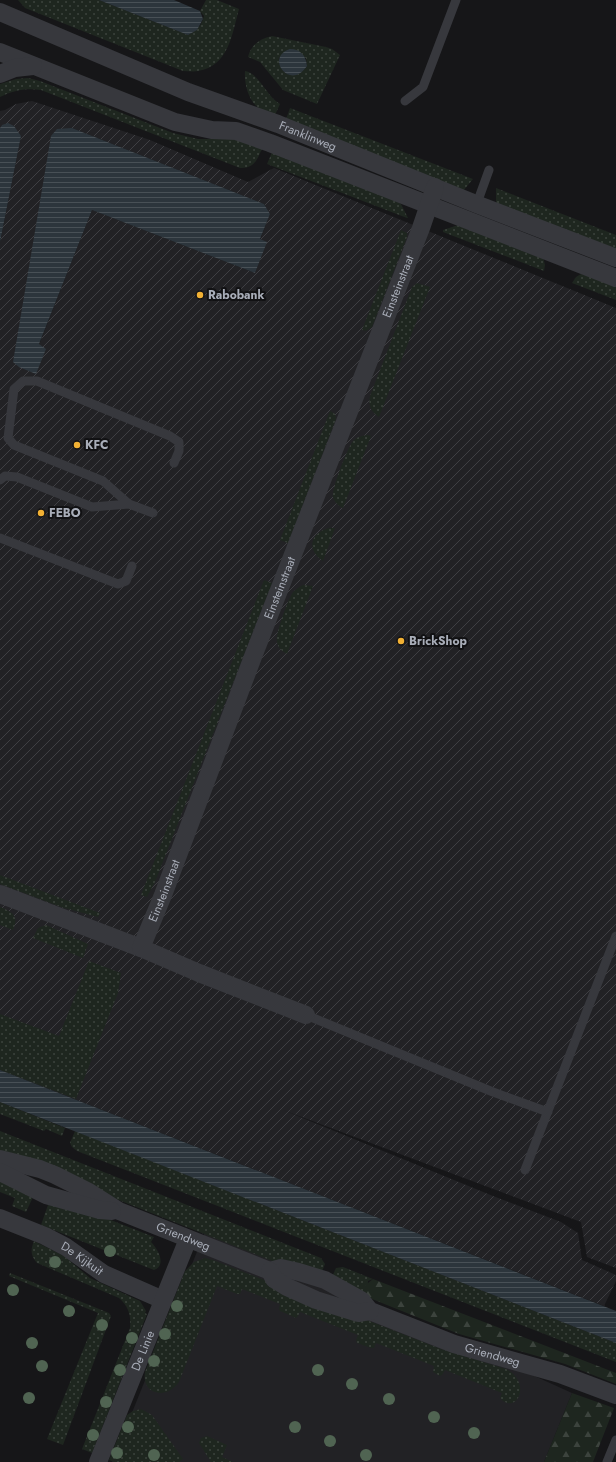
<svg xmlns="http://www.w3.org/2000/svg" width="616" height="1462" viewBox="0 0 616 1462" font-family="Jost,sans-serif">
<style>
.built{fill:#222225}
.industrial{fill:url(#industrial-furrows);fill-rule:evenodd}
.grass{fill:url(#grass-dots);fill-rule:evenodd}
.forest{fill:url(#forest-firs)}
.water{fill:url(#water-rules)}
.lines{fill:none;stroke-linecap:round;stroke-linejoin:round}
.service{stroke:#37383d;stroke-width:9}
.minor{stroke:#37383d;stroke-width:18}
.tree{fill:#506452}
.poi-dot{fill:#f2b134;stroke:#111113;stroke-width:1.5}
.labels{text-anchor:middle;stroke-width:4;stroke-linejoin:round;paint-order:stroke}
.street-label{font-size:12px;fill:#a8adb8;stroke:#111113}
.poi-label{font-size:12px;font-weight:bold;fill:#a8adb8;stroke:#111113;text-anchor:start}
</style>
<defs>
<pattern id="industrial-furrows" width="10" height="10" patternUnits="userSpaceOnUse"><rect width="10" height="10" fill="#222225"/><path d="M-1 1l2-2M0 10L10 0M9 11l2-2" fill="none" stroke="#3f3f43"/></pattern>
<pattern id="grass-dots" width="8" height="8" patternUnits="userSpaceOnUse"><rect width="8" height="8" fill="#1e261f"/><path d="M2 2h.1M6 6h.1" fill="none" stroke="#3c433d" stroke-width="1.8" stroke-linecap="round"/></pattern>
<pattern id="forest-firs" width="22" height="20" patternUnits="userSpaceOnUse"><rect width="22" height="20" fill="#1e261f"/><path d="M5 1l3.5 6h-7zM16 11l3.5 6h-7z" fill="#3c433d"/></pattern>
<pattern id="water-rules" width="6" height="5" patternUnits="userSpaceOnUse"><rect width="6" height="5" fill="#2c353c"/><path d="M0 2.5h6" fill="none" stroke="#485056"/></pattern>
</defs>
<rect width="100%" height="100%" fill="#161618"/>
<!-- built -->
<path class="built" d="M207,1227L572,1393L544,1462H112Z"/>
<!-- industrial -->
<path class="industrial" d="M32,101L150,140L248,182L274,168L616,308V1268L587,1257L581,1222L283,1110L493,1196L561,1222L578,1233L582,1260L616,1275V1281L604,1306L0,1070V242L21,136L2,125L0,128V111L5,110L16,104ZM72,128L264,204L270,214L260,240L266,243L255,273L92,210L39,345Z"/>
<!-- grass -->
<path class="grass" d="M18,0H99L188,35C197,30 201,27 204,16L200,11L206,0H217L239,9C232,34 229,66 198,71C194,72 188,71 183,71L25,8Z
M272,36L326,47L332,49L340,55L317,104L283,90L260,62L248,57C251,45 259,39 272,36ZM279,57L306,58L307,66C296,83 277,74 279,57Z
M245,71C259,73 266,96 280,104L275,115C271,114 266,113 263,111C249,104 244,85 245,71Z
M28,78L40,81L173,133L198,139H232L263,146C258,158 255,169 240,168L41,90C26,88 14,90 0,97V84L16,79Z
M290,108L473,179L463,191L285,122Z
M273,150L395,199L401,204L408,218H407L267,164Z
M496,188L616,235V251L496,204Z
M458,225L543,257L545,265L544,271L443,232V230Z
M401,230L407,233V237L372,327L366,331L362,330Z
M581,274L616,284V300L572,283L576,277Z
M417,283L430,287L379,417C371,412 368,405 370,396L412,287Z
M330,411L335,414L336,419L288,543L280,540Z
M367,435L371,436L343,508C339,506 334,502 333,497C331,490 348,447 353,441C357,437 361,436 367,435Z
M329,528H335L323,561C306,550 310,533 329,528Z
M264,580L272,583L155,882L147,897L141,895Z
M303,585L313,586L287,654C282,651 278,648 277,642C275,635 288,599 293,592C296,589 299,587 303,585Z
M0,875L100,913L98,917L61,907L0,884Z
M0,907C13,912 19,916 13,930L0,925Z
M46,925L88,944L83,958L33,938L38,928Z
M89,961L121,973L118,993L76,1099L0,1070V1014L59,1036Z
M0,1102L65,1128L62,1136L46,1129L44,1131L0,1114Z
M0,1131L321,1258L325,1264L321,1274L275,1262L0,1153Z
M75,1131L616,1343V1362L77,1151L72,1147L70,1143Z
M0,1181L33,1197L26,1212L12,1206L15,1198L0,1192Z
M49,1202L93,1213L154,1237L151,1242C158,1249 167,1265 154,1270L41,1225Z
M34,1241L64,1256L90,1278L140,1301L146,1311L145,1313L147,1314L92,1453L82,1449L130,1328C131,1315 129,1307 119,1298L37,1263C31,1256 30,1251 34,1241Z
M205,1258L213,1260L441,1349L506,1369C533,1383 516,1416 500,1398L502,1393L445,1370L442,1375L440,1376L433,1372L434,1366L376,1343L374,1348H371L357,1343L356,1340L358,1335L300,1312L298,1316L296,1318L280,1311L279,1309L280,1304L242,1289L240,1294H237L217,1286L179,1382C167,1400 141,1395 145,1372L185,1271L194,1262Z
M343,1267L373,1279L368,1281L367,1297L332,1277L336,1268Z
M10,1273L109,1313L111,1316L63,1445L47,1439L98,1313L9,1276Z
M141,1409L152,1415L183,1459L179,1462H114L109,1460L127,1415L133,1411Z
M207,1436L227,1445L222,1457L233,1462H211L199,1443L201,1438Z"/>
<!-- forest -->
<path class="forest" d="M373,1279L616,1373V1384L565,1364L459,1334L367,1297L363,1287Z
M572,1393L614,1408L593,1462H544Z"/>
<!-- water -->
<path class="water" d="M99,0H174L200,11L203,19L197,30L188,35Z
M290,49C300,49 306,55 307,66C290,92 264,57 290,49Z
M8,123L14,126L21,136L0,242V128L2,125Z
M72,128L264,204L270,214L260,239L267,242L255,273L92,210L39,344L46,349L36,374L19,367L13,362L51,136L57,129Z
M0,1070L616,1311V1343L0,1102Z"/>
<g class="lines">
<!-- service -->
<path class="service" d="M405,101L423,87L456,0
M476,206L489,170
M0,480L5,476L17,477L92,507L129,504
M153,513L129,504L103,481L14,445L8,438L14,389L23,381H37L170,436L179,442V451L174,463
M0,538L118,584L126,581L132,566
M306,1015L493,1092L548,1112
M525,1170L616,936
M607,1462L616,1440"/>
<!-- minor -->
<g class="minor">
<path id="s1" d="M0,12L188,92L278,124L476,204L616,258"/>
<path d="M0,52L175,122L212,130L236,131L270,143L616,278"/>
<path d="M0,74L15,68L33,66"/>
<path d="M0,894L141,948"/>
<path id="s2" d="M306,1015L199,973L141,948L163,895L254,654L421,228L435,187"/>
<path id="s3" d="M0,1159L40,1169L55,1175L89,1192L119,1211L270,1271L281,1268L299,1272L325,1280L361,1300L370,1311L454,1344L560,1374L616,1395"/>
<path d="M0,1172L46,1195L100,1210L112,1211"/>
<path id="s4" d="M0,1218L45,1236L66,1247L104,1274L163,1300"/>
<path d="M270,1271L274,1279L287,1287L316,1300L358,1313L370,1311"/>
<path id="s5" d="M98,1462L188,1239"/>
</g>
</g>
<!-- trees -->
<g class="tree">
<circle cx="110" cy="1251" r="6"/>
<circle cx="55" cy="1262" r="6"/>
<circle cx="13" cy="1290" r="6"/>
<circle cx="177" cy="1306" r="6"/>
<circle cx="69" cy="1311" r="6"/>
<circle cx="102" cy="1325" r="6"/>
<circle cx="165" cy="1334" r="6"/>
<circle cx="132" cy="1338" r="6"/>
<circle cx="32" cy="1343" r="6"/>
<circle cx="154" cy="1361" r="6"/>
<circle cx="42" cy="1366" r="6"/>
<circle cx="120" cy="1370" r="6"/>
<circle cx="318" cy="1370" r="6"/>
<circle cx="352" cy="1384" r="6"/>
<circle cx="29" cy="1398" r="6"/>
<circle cx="389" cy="1399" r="6"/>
<circle cx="106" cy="1402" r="6"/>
<circle cx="434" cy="1417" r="6"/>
<circle cx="128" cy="1427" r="6"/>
<circle cx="295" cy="1427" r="6"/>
<circle cx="474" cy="1433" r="6"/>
<circle cx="93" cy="1435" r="6"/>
<circle cx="330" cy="1441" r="6"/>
<circle cx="117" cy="1453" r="6"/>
<circle cx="154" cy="1455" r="6"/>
<circle cx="366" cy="1455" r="6"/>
</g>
<!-- markers -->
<g class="poi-dot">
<circle cx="200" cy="295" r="4"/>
<circle cx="77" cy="445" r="4"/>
<circle cx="41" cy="513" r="4"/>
<circle cx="401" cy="641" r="4"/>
</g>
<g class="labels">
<!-- street labels -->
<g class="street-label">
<text dy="4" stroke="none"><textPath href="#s1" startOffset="332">Franklinweg</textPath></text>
<text dy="4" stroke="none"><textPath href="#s2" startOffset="888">Einsteinstraat</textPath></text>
<text dy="4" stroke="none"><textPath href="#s2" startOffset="564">Einsteinstraat</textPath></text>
<text dy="4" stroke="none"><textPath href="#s2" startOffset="240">Einsteinstraat</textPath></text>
<text dy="4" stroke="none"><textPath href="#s3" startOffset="200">Griendweg</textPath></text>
<text dy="4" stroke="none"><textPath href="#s4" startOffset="92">De Kijkuit</textPath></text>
<text dy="4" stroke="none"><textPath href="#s5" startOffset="120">De Linie</textPath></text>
<text dy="4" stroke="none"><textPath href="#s3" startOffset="536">Griendweg</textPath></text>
</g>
<!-- poi labels -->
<g class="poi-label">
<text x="208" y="299">Rabobank</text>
<text x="85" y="449">KFC</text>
<text x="49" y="517">FEBO</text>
<text x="409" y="645">BrickShop</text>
</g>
</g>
</svg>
